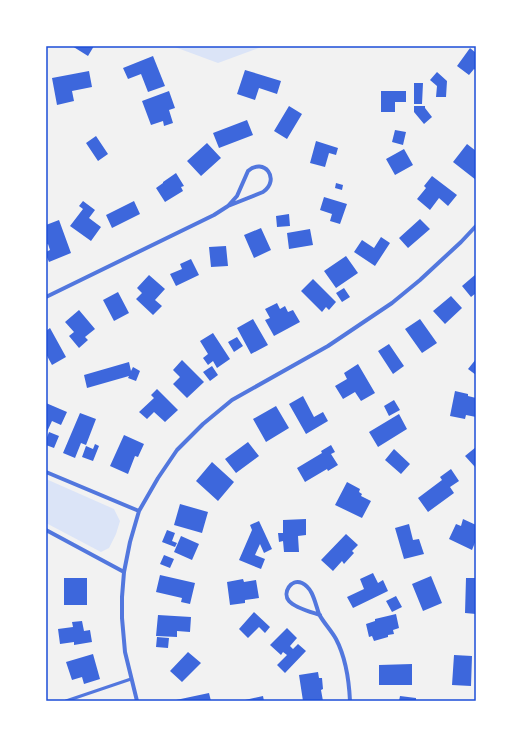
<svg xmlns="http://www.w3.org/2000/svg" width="522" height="747" viewBox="0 0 522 747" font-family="'Noto Sans',sans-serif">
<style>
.green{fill:#dbe4f7}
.building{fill:#3d67dc}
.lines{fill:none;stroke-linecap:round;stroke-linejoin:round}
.service{stroke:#5277de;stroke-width:3}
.minor{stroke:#5277de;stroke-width:4}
.neatline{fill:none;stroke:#1d4ed8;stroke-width:1.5}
</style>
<rect width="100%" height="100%" fill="#f2f2f2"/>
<!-- green -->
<path class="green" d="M172,46H264L218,63Z
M46,479L114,509L120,521L116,534L109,548L101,552L46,523Z"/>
<!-- building -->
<path class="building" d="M72,46H94L88,56Z
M470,48L476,53V70L474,69L469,75L457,66Z
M153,56L165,86L148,92L141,74L128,79L123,68Z
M245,70L281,81L277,94L259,88L255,100L237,94Z
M89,71L92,87L72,91L74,101L57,105L52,78Z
M437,72L447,81L446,97H436L437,86L430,80Z
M414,83H423L422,104H414Z
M169,91L175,108L169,110L173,123L164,126L163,121L151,125L142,101Z
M381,91H406V102H395V112H381Z
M289,106L302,114L287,139L274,131Z
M414,106H425V108L432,117L424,124L414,112Z
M247,120L253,135L219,148L213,133Z
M395,130L406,132L403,145L392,142Z
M96,136L108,154L98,161L86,143Z
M316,141L338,148L336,155L329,153L325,167L310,163Z
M207,143L221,158L201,176L187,161Z
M467,144L476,151V180L453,162Z
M404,149L413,165L395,175L386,159Z
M176,173L184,186L181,187L183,191L165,202L156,188L163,183V182Z
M432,176L457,195L448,206L439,198L430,210L417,199L426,188L424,186Z
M336,183L343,185L342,190L335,188Z
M324,197L347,204L340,224L330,221L332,214L320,210Z
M83,201L95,210L89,218L101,227L91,241L70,226L83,209L79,206Z
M134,201L140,214L112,228L106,215Z
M289,214L290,226L277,227L276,216Z
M420,219L430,229L408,248L399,238Z
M59,220L71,253L49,262L46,255V252L50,250L48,244L46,245V230L47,229L46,225Z
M261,228L271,250L254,258L244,235Z
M310,229L313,245L289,249L287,233Z
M381,237L390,243L375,266L354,252L362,240L374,248Z
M226,246L228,266L211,267L209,247Z
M346,256L358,273L336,288L324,271Z
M191,259L199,275L176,286L170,274L182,269L180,264Z
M476,274V293L471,297L462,286Z
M149,275L165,289L155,300L162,306L153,315L136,299L142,293L137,288Z
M313,279L336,302L329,310L326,307L322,312L301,291Z
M344,288L350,297L342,302L336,293Z
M118,292L129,313L114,321L103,300Z
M451,296L462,308L445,324L433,311Z
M277,303L280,309L285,306L288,312L293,310L300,322L274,336L265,320L270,318L265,309Z
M79,310L95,329L85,337L88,340L79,348L69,336L74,332L65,322Z
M253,319L268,345L251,354L237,328Z
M420,319L437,343L422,353L405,329Z
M50,328L66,357L52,365L46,354V331Z
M213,333L230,359L217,368L213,361L208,365L203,358L208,354L200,341Z
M237,337L243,346L234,352L228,342Z
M389,344L404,366L393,374L378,351Z
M476,359V375L468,369Z
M182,360L204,382L187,398L173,384L180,377L173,370Z
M129,362L131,371L133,367L140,371L136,381L128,378L129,376L87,388L84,375Z
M358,364L375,393L361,401L355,392L343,399L335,386L347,379L344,373Z
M212,366L218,375L210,381L203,372Z
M157,389L178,410L165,422L154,412L147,419L139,412L154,398L151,395Z
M455,391L468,394V396L476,398V417L466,415L465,419L450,416Z
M303,396L314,417L323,412L328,421L306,434L289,404Z
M394,400L400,410L389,416L384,406Z
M46,403L67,412L61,425L52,421L46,434Z
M276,406L289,428L266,442L253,419Z
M80,413L96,419L86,445L81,443L75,458L63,453Z
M399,414L407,429L378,447L369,432Z
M49,432L59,436L54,448L46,445V440Z
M124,435L144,444L138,457L135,456L128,474L110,466Z
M248,442L259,456L236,473L225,459Z
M95,444L99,446L93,461L82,457L86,446L93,449Z
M331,445L335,452L331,454L338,465L328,471L327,469L305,482L297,468L322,453L321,451Z
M476,447V467H475L465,456Z
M394,449L410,464L401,474L385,460Z
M212,462L234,482L218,501L196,481Z
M451,469L459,481L450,487L454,493L428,512L418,498L442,480L440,477Z
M347,482L360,489L359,492L362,494L361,496L371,501L362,518L335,505Z
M180,504L208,512L202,533L174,525Z
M306,519V535L298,536L299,552H284L283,541L279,542L278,533H283V520Z
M463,519L476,525V540L472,550L449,539L456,524L461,526Z
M259,521L272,549L264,553L260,544L255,555L265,559L261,569L239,560L252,530L250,525Z
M409,524L413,540L419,539L424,554L404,559L395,528Z
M167,530L175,533L172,541L177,543L175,547L162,542Z
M346,534L358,545L352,551L354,553L344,564L342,561L333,571L321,560Z
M181,536L199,544L192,560L174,552Z
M164,555L174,559L170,568L160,564Z
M373,573L378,583L383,580L388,591L353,608L347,597L364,589L360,579Z
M160,575L195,583L190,604L181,602L182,598L156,592Z
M431,576L442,603L423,611L412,584Z
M64,578H87V605H64Z
M466,578H476V614L465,613Z
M243,579L244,582L256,580L259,598L245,600V603L230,605L227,582Z
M396,596L402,607L392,612L386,601Z
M254,612L270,627L265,633L259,627L248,638L239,629Z
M396,614L399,628L393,630L394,634L388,635V637L374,641L372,636L369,637L366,624L375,621V619Z
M158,615L191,617L190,632L177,631V637L156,636Z
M82,621L84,631L90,630L92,642L74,645V642L60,644L58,629L73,627L72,622Z
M287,628L297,638L290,646L293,649L298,644L306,651L285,673L277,665L287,655L283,652L281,655L270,645Z
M157,637L169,638L168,648L156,647Z
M188,652L201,663L182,682L170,671Z
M93,654L100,679L84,684L82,677L72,680L66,662Z
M454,655L472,656L471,686L452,685Z
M412,664V685H379V665Z
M318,672L319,678H322L323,689L321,690L323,701H303L299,675Z
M209,693L211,701H176V700Z
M263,696L264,701H245V700Z
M400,696L416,698V701H399Z"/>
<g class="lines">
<!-- service -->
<path class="service" d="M66,701L131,679"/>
<!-- minor -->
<path class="minor" d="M46,297L214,215L228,206L263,192C281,179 264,157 248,171L237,196L228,206
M46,472L139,511
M46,530L124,572
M320,615C311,612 295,608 289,601C282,593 291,578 302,583C313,588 315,603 319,614C323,622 331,630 336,639C346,658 349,680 350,701
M137,701L125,652L122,618V597L124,572L130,542L139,511L158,478L177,450L203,424L232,400L328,346L392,303L420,280L461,242L476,226"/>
</g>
<!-- border -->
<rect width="522" height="747" fill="none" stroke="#ffffff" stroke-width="94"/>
<rect x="47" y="47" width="428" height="653" class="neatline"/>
</svg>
